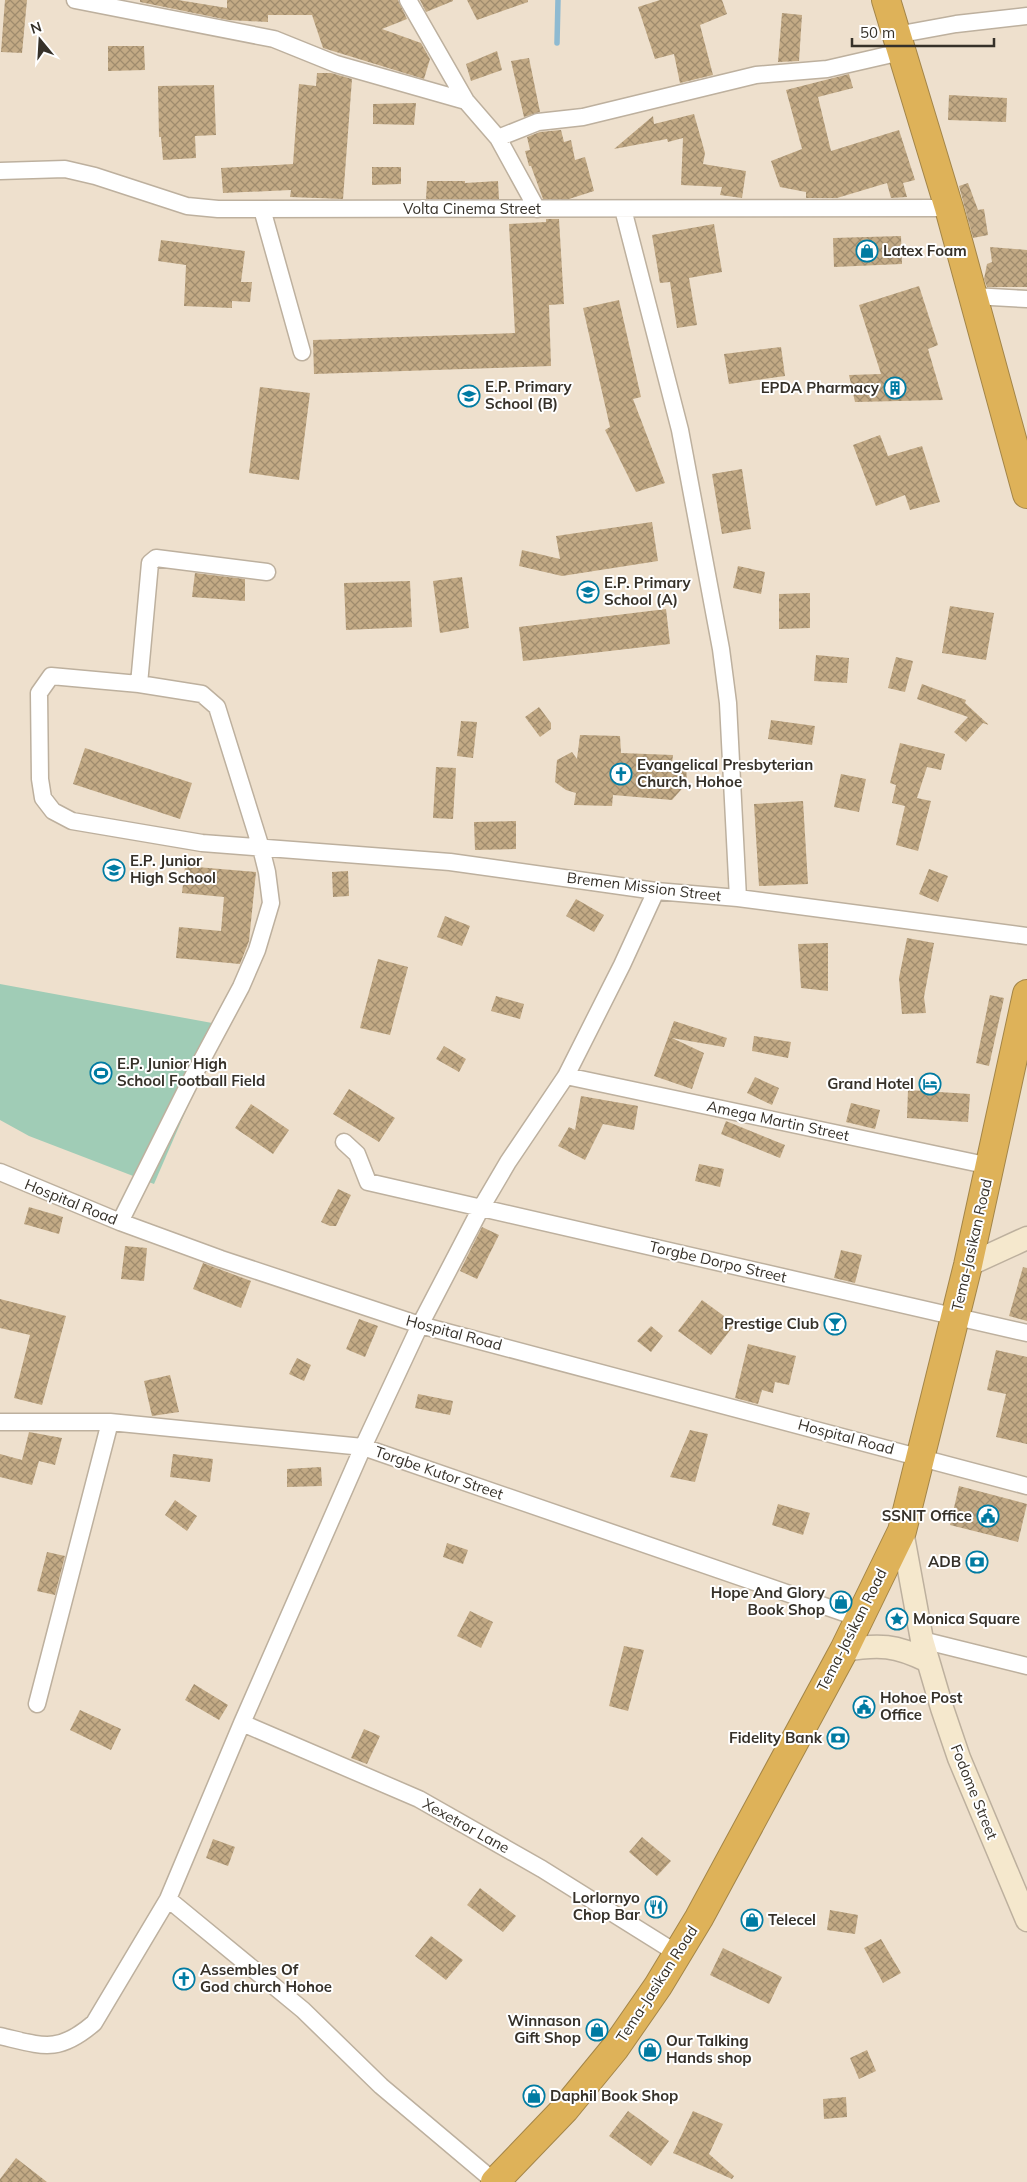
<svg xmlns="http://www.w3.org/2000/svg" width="1027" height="2182" viewBox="0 0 1027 2182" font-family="Mulish,sans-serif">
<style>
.park{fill:#a0ccb6}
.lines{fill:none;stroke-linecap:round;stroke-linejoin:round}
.stream{stroke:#8ebad1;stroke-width:5.5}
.building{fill:url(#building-cross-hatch)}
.street-casing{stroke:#bdb09e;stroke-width:19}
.secondary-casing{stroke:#bdb09e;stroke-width:25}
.highway-casing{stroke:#a38548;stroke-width:30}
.street{stroke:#fff;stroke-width:16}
.secondary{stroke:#f5e8cd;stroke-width:22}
.highway{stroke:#deb259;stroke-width:28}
.labels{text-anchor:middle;stroke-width:4;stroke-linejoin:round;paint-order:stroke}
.street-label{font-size:15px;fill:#363129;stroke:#fff}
.poi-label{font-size:15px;font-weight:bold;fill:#363129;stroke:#fff;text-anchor:start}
</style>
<defs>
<pattern id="building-cross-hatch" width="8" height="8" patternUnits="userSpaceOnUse" patternTransform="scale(1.25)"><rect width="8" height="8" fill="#c3aa85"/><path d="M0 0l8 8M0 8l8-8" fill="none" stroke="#9f8b6d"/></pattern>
</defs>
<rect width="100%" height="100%" fill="#eee0cd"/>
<!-- park -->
<path class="park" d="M0,984L223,1025L154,1184L29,1136L0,1120Z"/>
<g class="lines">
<!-- stream -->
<path class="stream" d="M557,43L558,0"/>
</g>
<!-- building -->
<path class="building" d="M5,0H27L22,53L1,52Z
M140,0H178L227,8V0H398L407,19L382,29L421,43L430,59L424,79L323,48L312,15H268V22L228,20L140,2Z
M420,0H453V1L426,12Z
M467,0H528V2L477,20Z
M660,0H722L727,14L700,25L713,75L680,83L674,54L655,59L638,7Z
M782,13L802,15L799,61L778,62Z
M108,46H144L145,70L108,71Z
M497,51L502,70L471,81L466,64Z
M529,58L540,112L524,117L511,61Z
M317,73H331L352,79L343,199L290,197L291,190L223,193L221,168L293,164L299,84L316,86Z
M849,74L853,88L818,97L831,151L899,130L915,180L903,183L907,197L891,198L887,183L837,198H806V192L780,187L771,161L802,149L786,90Z
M214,85L216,135L195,136L196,158L163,160L161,137H159L158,86Z
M949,95L1007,98L1006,122L948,120Z
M416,103L414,125L373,124V104Z
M694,114L705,153L703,164L746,171L742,198L720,195L722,187L681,185L683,138L668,142L667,139L614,149L653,116L654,124Z
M561,130L564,142L571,140L575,160L585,157L594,191L569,199H543L531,166H529L525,151L530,150L527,137L540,132Z
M372,167H401V184L372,185Z
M427,181H465V183L498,181L499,199H426Z
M968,183L978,210L984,209L988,235L973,238L959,186Z
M546,219H559L564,304L549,305L551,366L314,374L313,340L515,333L509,224L546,222Z
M714,224L722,272L689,278L697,325L677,328L670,282L660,283L652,235Z
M901,236L902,264L834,267L833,238Z
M161,240L245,251L241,282H252L250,302L232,301V308L184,306L186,265L158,261Z
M990,247L1027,250V287H987L984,279L987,264L992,262Z
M919,286L938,345L928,349L943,400L855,402L849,375L881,374L859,305Z
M619,300L641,397L633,399L665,483L636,492L605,430L610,427L583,308Z
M781,347L785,376L729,384L724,354Z
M260,387L310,393L299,480L249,473Z
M880,435L888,456L922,446L940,502L910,510L905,495L876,506L853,445Z
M742,469L751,529L722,534L712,474Z
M652,522L658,561L562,576L519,566L522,550L560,559L556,536Z
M738,566L765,572L761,594L733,588Z
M195,573L245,579V601L192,597Z
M462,577L469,628L440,633L433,581Z
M410,581L412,627L346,630L344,583Z
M810,593V628L779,629V594Z
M950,606L994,613L986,660L942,653Z
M666,609L670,644L523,661L519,627Z
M816,655L849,658L847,683L814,681Z
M896,657L913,661L905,692L888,688Z
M922,684L966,700L965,703L989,725L983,723L966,742L954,732L968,717L917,699Z
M539,707L551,723V729L540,737L525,717Z
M771,720L815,726L812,745L768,739Z
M461,721L477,722L473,758L457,756Z
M580,735L620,736L621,753L673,755L672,763L686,765L687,783L672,800L613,795L612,806L574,805L576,793L566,790L555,782L557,760L572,752L577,759Z
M900,743L945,754L941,770L927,767L917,798L931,801L918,851L896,845L905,806L892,803L896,785L890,783Z
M85,748L192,783L180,819L73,784Z
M436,767L456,768L453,819L433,818Z
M841,774L866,779L859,812L834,807Z
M803,801L808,884L759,886L754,804Z
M516,821V849L475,850L474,822Z
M185,866L256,872L249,941L240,964L176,958L179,927L221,931L224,897L182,893Z
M929,869L948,876L938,902L919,894Z
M348,871L349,896L333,897L332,872Z
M576,899L604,915L594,932L566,916Z
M445,916L470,926L462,946L437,937Z
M907,938L934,943L924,997L926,1013L902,1014L899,978Z
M828,943V991L801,988L798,944Z
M378,959L408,967L390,1035L360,1028Z
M990,995L1004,998L989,1066L976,1063Z
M496,996L524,1004L520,1019L491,1011Z
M674,1021L727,1038L724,1047L672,1038L704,1053L692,1089L654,1076Z
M754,1036L791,1042L788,1058L752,1051Z
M444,1046L466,1059L459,1072L436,1059Z
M755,1077L779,1088L772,1105L747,1093Z
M349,1089L395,1118L379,1142L333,1114Z
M908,1090L970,1094L968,1122L907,1118Z
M581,1096L638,1106L634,1130L603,1124L585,1160L558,1146L569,1127L575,1130Z
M851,1103L880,1110L875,1129L846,1122Z
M251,1104L289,1130L273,1154L235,1128Z
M726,1121L785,1145L780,1158L721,1134Z
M699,1164L724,1169L720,1187L695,1181Z
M338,1189L351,1195L336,1226H330L321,1222Z
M29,1207L63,1217L59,1234L24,1224Z
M482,1227L499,1235L477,1279L460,1271Z
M125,1246L147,1248L144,1281L121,1279Z
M841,1250L862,1255L855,1283L834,1278Z
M203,1263L251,1281L241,1308L193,1289Z
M1023,1267L1027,1268V1321L1009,1316Z
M0,1299L66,1316L42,1405L14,1398L30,1335L0,1328Z
M702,1300L735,1324L711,1355L678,1331Z
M359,1319L378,1326L365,1357L346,1349Z
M651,1326L663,1336L651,1352L637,1341Z
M748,1344L796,1356L789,1385L775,1382L773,1393L762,1390L758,1404L735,1398Z
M996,1350L1027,1357V1444L996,1437L1006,1394L987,1390Z
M297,1358L311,1365L304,1381L289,1374Z
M170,1375L179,1412L152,1416L144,1381Z
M418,1394L453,1401L450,1415L415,1408Z
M690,1430L708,1434L695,1482L670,1477Z
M29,1432L62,1438L55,1465L39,1461L32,1485L0,1477V1454L22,1460Z
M173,1454L213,1459L210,1482L170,1477Z
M321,1467L322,1486L287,1487V1469Z
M959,1486L1027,1504L1018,1542L950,1525Z
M175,1500L197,1516L187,1531L165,1515Z
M778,1504L810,1513L803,1535L772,1525Z
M447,1543L468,1550L463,1564L443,1557Z
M47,1552L65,1556L55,1595L37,1591Z
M470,1611L493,1622L481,1648L457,1636Z
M624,1646L644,1650L628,1711L609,1706Z
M194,1684L228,1705L219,1720L185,1700Z
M80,1710L121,1729L111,1750L70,1730Z
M364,1729L380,1736L367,1764L351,1758Z
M642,1837L671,1861L657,1876L629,1852Z
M213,1839L235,1847L228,1866L206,1858Z
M480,1888L516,1916L503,1932L467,1905Z
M830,1910L858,1915L855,1934L827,1930Z
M431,1936L463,1960L446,1980L415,1956Z
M881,1939L901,1973L883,1983L864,1948Z
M723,1948L782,1977L769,2004L710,1975Z
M867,2050L876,2071L859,2079L850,2058Z
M846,2097L847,2117L824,2119L823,2099Z
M628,2111L669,2141L651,2166L609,2136Z
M693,2111L723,2124L709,2154L734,2176L732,2179L673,2153Z
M16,2158L47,2182H0V2179Z"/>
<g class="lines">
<!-- street casing -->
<g class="street-casing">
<path id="street" d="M75,0L274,39L336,64L466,101L498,138L537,209
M408,0L466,101
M896,35L956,24L1027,16
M498,138L538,122L583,117L756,75L827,69L901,52
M0,171L65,169L95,176L187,206L218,209L949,208
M262,209L302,352
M623,209L680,430L721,649L728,703L738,898
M973,296L1027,299
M267,572L156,558L150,563L139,684L51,676L39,693L40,779L43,798L53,811L72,821L202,843L450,862L656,891L738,898L1027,936
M566,1076L990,1166
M344,1142L357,1154L368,1182L1027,1333
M0,1172L120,1222L221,1259L420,1325L1027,1486
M120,1222L189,1084L241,987L257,950L271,903L267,872L261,848L217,707L202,694L139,684
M0,1422H110L363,1447L859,1618
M922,1640L1027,1666
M37,1704L110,1422
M242,1723L419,1799L542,1869L678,1954
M168,1899L303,2010L381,2086L495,2182
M0,2036C43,2046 58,2054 94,2023L168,1899L242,1723L363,1447L420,1325L481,1208L508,1162L566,1076L622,965L656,891"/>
</g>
<!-- secondary casing -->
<g class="secondary-casing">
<path id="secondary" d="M968,1265L1027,1238
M902,1531L922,1640L942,1708L959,1758L1027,1920
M844,1650C879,1644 896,1645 928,1661"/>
</g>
<!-- highway casing -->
<g class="highway-casing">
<path id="highway" d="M886,0L949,208L1027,494
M495,2182L565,2109L615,2048L658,1986L699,1918L844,1650L902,1531L968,1265L1027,994"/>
</g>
<!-- street -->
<use href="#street" class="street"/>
<!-- secondary -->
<use href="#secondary" class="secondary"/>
<!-- highway -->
<use href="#highway" class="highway"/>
</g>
<!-- icons -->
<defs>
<g id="shop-ring" transform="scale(1.125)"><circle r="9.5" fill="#fff" stroke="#007ba2" stroke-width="1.5"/><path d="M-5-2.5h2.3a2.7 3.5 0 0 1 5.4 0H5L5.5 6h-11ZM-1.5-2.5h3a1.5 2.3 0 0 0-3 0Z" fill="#007ba2"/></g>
<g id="building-ring" transform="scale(1.125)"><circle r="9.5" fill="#fff" stroke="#007ba2" stroke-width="1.5"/><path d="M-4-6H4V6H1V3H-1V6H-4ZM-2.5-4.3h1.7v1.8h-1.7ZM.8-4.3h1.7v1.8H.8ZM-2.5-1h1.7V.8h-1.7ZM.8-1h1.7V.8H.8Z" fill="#007ba2"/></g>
<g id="school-ring" transform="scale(1.125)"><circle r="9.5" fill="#fff" stroke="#007ba2" stroke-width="1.5"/><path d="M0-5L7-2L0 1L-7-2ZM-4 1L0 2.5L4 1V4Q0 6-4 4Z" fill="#007ba2"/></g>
<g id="church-ring" transform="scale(1.125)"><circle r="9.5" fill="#fff" stroke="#007ba2" stroke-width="1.5"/><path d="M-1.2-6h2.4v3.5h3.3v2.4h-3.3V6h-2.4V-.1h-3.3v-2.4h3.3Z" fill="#007ba2"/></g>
<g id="stadium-ring" transform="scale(1.125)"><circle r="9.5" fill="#fff" stroke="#007ba2" stroke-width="1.5"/><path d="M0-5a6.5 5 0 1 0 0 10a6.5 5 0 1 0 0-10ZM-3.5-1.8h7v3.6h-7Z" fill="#007ba2"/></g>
<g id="hotel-ring" transform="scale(1.125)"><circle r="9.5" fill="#fff" stroke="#007ba2" stroke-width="1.5"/><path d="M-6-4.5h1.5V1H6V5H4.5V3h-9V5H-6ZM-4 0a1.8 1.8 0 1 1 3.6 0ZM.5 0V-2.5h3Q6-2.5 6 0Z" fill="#007ba2"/></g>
<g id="bar-ring" transform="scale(1.125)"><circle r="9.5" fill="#fff" stroke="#007ba2" stroke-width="1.5"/><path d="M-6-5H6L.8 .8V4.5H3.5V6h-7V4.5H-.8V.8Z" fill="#007ba2"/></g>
<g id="civic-ring" transform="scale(1.125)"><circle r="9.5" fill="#fff" stroke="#007ba2" stroke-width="1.5"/><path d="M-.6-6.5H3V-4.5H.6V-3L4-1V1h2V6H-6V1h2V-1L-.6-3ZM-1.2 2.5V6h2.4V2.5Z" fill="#007ba2"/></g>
<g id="bank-ring" transform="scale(1.125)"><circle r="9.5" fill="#fff" stroke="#007ba2" stroke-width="1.5"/><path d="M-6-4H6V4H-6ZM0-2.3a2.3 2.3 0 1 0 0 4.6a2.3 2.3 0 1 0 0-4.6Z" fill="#007ba2"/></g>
<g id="sight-ring" transform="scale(1.125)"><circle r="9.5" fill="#fff" stroke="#007ba2" stroke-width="1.5"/><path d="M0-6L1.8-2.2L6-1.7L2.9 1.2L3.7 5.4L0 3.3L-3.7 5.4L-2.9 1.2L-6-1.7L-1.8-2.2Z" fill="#007ba2"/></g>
<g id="restaurant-ring" transform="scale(1.125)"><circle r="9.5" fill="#fff" stroke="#007ba2" stroke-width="1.5"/><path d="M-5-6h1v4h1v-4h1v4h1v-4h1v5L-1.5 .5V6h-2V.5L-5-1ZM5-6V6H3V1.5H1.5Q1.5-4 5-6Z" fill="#007ba2"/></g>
</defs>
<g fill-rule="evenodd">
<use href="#shop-ring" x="867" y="251"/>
<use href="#building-ring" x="895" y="388"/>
<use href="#school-ring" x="469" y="396"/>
<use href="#school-ring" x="588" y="592"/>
<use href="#church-ring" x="621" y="774"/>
<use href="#school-ring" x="114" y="870"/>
<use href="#stadium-ring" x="101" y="1073"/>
<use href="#hotel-ring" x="930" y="1084"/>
<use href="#bar-ring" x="835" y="1324"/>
<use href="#civic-ring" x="988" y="1516"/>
<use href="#bank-ring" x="977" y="1562"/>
<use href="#shop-ring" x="841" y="1602"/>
<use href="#sight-ring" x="897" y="1619"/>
<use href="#civic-ring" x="864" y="1707"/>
<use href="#bank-ring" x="838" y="1738"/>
<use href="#restaurant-ring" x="656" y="1907"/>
<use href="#shop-ring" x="752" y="1920"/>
<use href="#church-ring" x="184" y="1979"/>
<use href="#shop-ring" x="597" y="2030"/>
<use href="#shop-ring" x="650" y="2050"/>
<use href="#shop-ring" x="534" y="2096"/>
</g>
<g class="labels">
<!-- street labels -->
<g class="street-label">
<text x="472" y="214">Volta Cinema Street</text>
<text transform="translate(644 887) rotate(7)" y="5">Bremen Mission Street</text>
<text transform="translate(778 1121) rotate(12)" y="5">Amega Martin Street</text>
<text transform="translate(71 1202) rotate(22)" y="5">Hospital Road</text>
<text transform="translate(972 1245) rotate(-77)" y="5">Tema-Jasikan Road</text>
<text transform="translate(718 1262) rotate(13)" y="5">Torgbe Dorpo Street</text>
<text transform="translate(454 1333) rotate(15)" y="5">Hospital Road</text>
<text transform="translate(846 1437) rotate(15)" y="5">Hospital Road</text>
<text transform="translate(439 1473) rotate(19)" y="5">Torgbe Kutor Street</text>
<text transform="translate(852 1630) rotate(-63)" y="5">Tema-Jasikan Road</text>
<text transform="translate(974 1792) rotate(68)" y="5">Fodome Street</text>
<text transform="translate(466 1826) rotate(29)" y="5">Xexetror Lane</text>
<text transform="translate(657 1984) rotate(-57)" y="5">Tema-Jasikan Road</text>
</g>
<!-- poi labels -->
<g class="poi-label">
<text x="883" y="256">Latex Foam</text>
<text x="485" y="392">E.P. Primary<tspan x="485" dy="17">School (B)</tspan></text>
<text x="879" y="393" text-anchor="end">EPDA Pharmacy</text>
<text x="604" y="588">E.P. Primary<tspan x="604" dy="17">School (A)</tspan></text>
<text x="637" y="770">Evangelical Presbyterian<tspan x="637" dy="17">Church, Hohoe</tspan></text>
<text x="130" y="866">E.P. Junior<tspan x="130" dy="17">High School</tspan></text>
<text x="117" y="1069">E.P. Junior High<tspan x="117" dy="17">School Football Field</tspan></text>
<text x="914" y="1089" text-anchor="end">Grand Hotel</text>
<text x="819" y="1329" text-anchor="end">Prestige Club</text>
<text x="972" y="1521" text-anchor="end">SSNIT Office</text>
<text x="961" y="1567" text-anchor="end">ADB</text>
<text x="825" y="1598" text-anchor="end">Hope And Glory<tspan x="825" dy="17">Book Shop</tspan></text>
<text x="913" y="1624">Monica Square</text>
<text x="880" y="1703">Hohoe Post<tspan x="880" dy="17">Office</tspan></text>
<text x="822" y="1743" text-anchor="end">Fidelity Bank</text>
<text x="640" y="1903" text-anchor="end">Lorlornyo<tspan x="640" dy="17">Chop Bar</tspan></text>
<text x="768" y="1925">Telecel</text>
<text x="200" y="1975">Assembles Of<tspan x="200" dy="17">God church Hohoe</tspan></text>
<text x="581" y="2026" text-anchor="end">Winnason<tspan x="581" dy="17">Gift Shop</tspan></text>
<text x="666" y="2046">Our Talking<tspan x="666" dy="17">Hands shop</tspan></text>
<text x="550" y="2101">Daphil Book Shop</text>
</g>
</g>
<!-- north arrow -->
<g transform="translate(40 40) rotate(342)" stroke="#ffffff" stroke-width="4" paint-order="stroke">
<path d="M0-4L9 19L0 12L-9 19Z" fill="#363129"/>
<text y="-8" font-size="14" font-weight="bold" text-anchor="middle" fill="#363129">N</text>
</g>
<!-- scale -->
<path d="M852 38v8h142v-8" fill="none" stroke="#363129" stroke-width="2.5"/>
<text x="860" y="38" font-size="15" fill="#363129" stroke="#ffffff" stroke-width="4" paint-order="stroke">50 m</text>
</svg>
